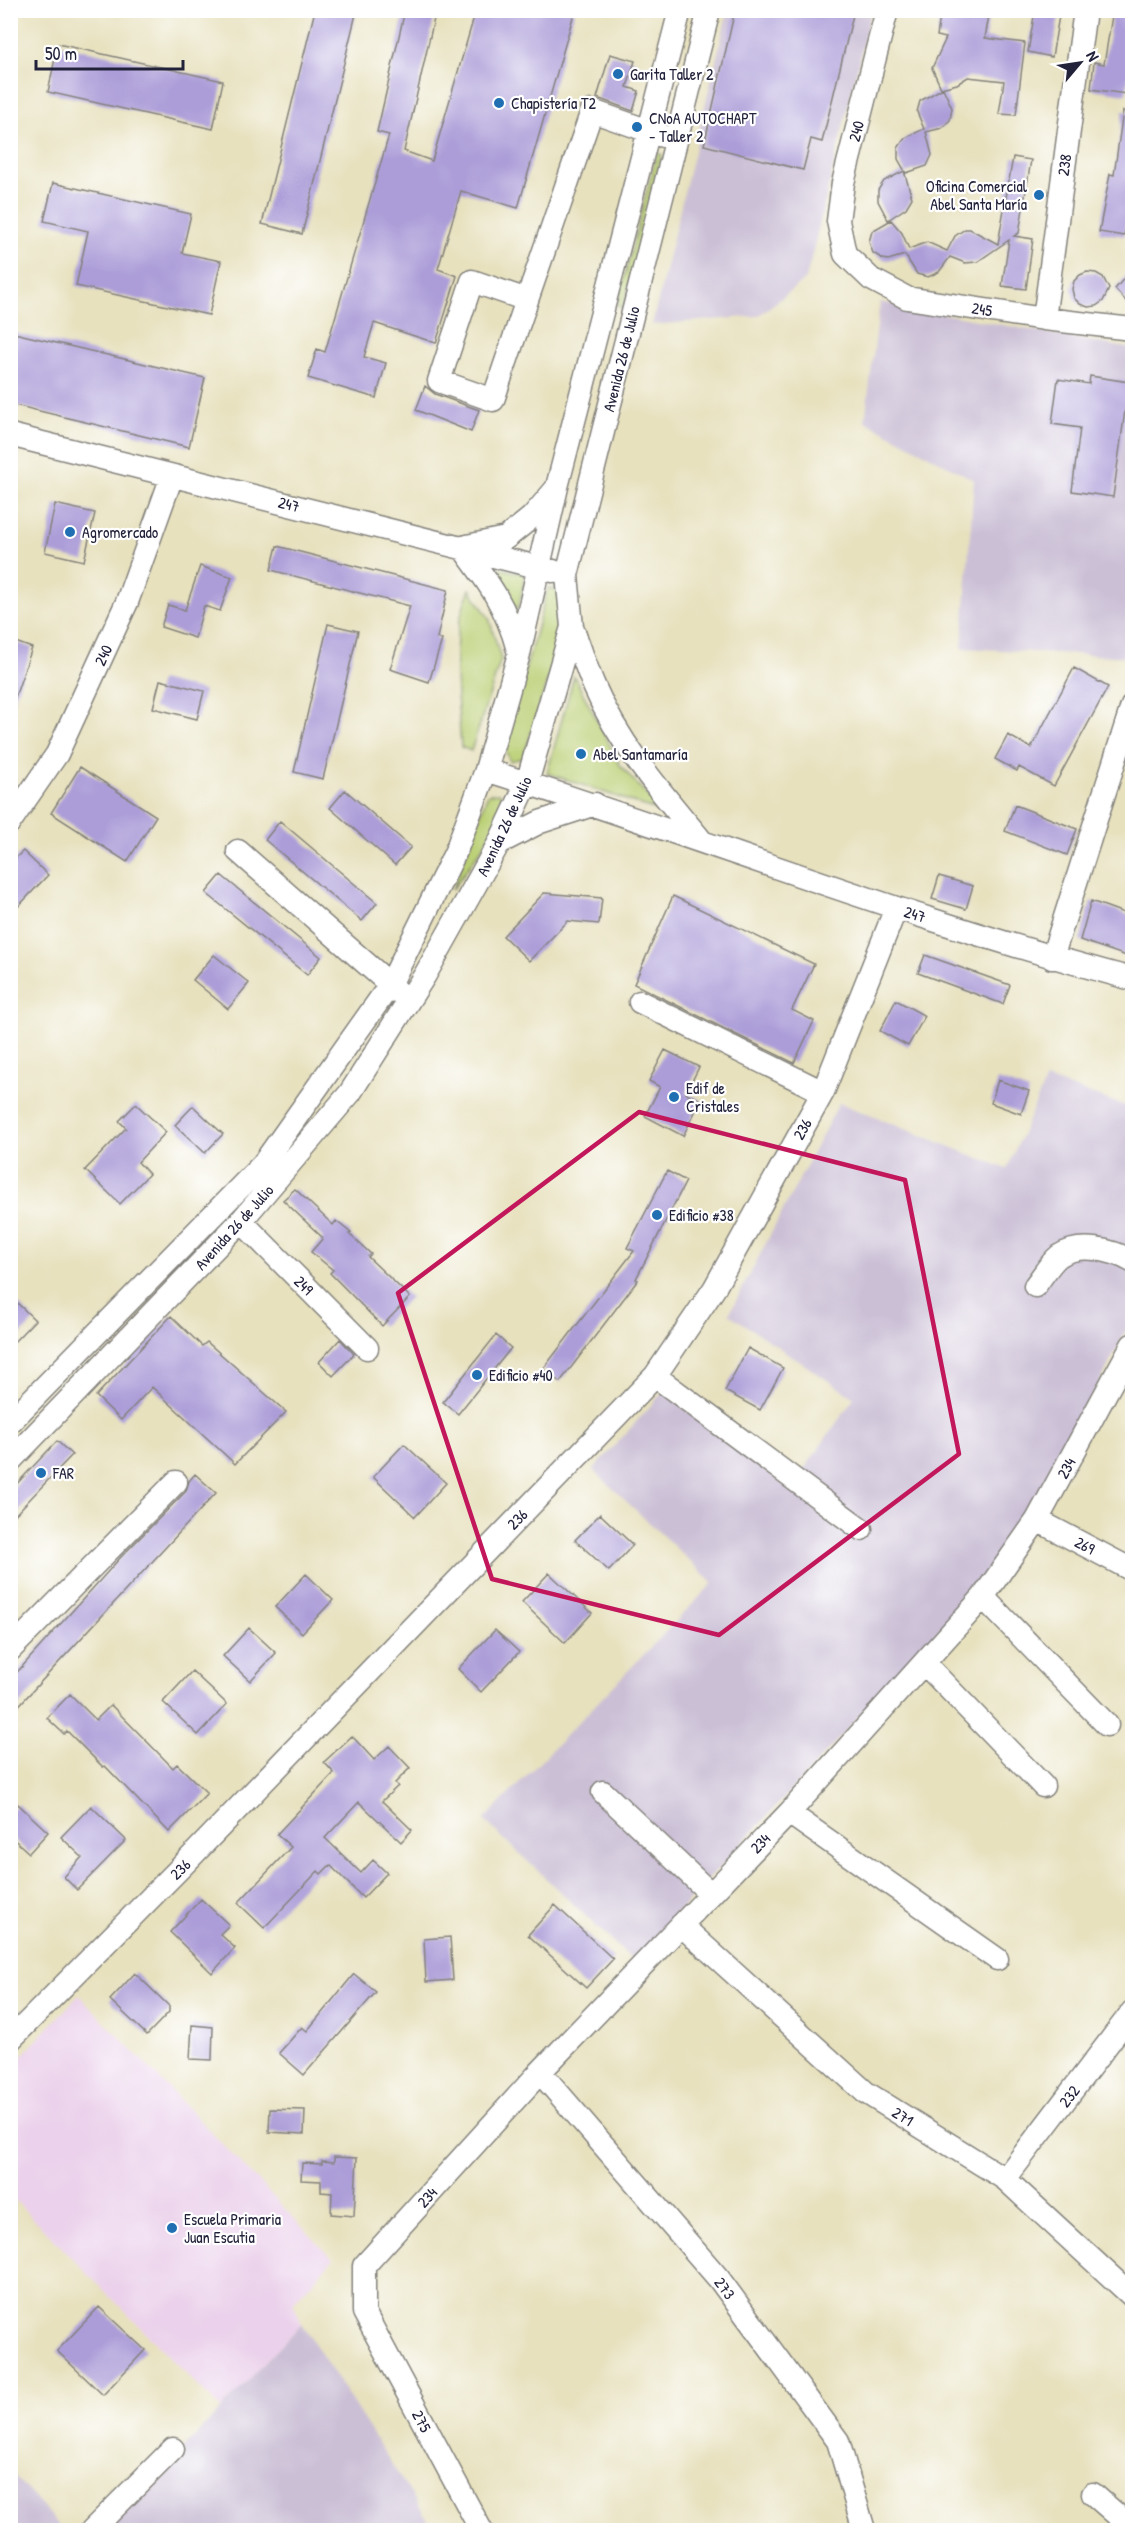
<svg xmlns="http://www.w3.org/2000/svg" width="1143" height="2541" font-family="'Patrick Hand',sans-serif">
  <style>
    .built { fill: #ebd1eb }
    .industrial { fill: #cbbfd5 }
    .green { fill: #bacf73; stroke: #6e7857; stroke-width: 1.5 }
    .building { fill: #ac9dd8 }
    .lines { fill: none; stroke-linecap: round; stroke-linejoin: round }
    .minor-casing { stroke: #84827c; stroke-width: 25 }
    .minor { stroke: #fff; stroke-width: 22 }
    .marked { fill: none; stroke: #c2185b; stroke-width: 4.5; stroke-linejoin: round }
    .poi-dot { fill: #1f6fb2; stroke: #fff; stroke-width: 2 }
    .labels { text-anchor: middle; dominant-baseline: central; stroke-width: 4.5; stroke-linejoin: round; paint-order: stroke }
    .poi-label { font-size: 16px; fill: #22223b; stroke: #fff; text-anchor: start }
    .street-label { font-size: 16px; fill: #22223b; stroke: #fff }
  </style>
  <rect width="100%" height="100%" fill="#fff"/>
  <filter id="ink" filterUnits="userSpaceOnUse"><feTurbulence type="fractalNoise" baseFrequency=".0167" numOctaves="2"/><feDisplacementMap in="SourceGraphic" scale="12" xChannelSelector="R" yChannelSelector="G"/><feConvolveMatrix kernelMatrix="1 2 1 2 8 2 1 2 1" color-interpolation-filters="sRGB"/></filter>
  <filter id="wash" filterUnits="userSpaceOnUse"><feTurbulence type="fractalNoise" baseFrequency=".008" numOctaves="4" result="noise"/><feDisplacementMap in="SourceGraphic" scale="24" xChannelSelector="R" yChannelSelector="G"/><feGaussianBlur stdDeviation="1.35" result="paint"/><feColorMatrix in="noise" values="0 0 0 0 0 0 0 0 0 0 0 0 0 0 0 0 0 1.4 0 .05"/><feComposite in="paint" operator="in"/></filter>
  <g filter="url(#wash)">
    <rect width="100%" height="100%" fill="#e7e1be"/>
    <path class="built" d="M 79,1995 L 333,2259 L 293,2303 L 302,2324 L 221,2409 L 11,2196 L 10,2069 Z"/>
    <path class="industrial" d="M 728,11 L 871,11 L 806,279 L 758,316 L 652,325 Z
      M 880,302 L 1132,349 L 1132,657 L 962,648 L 974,480 L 865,421 Z
      M 1046,1079 L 1132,1108 L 1132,1319 L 1031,1518 L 976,1590 L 633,1961 L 484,1820 L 713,1583 L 593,1470 L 663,1392 L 790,1489 L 854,1398 L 729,1314 L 839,1103 L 1007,1169 Z
      M 302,2324 L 434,2530 L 106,2530 Z
      M 11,2472 L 63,2530 L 11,2530 Z"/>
    <path class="green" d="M 657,153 L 662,155 L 623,308 L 617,306 Z
      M 493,567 L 525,574 L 518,611 Z
      M 548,588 L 561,591 L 560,640 L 523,758 L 510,761 L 504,747 Z
      M 470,589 L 489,618 L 501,659 L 471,751 L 461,747 C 458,694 447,638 470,589 Z
      M 574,676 L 620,765 L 662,812 L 547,773 Z
      M 499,793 L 506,802 L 483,847 L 452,890 L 488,794 Z"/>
    <g id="blocks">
      <path class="building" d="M 315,10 L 357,10 L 302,234 L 262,224 Z
        M 405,10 L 436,10 L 404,151 L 432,161 L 476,10 L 575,10 L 518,208 L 461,191 L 438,269 L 457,276 L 436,343 L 374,323 L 364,357 L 386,363 L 376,398 L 308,378 L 317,349 L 325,352 L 389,135 L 377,132 Z
        M 735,10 L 835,10 L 853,15 L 822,142 L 811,139 L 803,170 L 704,145 Z
        M 941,10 L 990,10 L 985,38 L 1025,43 L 1016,115 L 999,114 L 1004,81 L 968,77 L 957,84 L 941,88 L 932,68 L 946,38 L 937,36 Z
        M 1035,10 L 1060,10 L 1052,57 L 1028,52 Z
        M 1113,10 L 1132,10 L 1132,55 L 1126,94 L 1091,89 L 1094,62 L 1104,64 Z
        M 58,44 L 223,81 L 213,129 L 48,92 Z
        M 610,54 L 635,61 L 627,87 L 639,91 L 633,111 L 597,98 Z
        M 943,88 L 952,108 L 950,120 L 942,128 L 926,132 L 932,155 L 927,166 L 906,173 L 898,159 L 898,148 L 905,138 L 924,129 L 917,112 L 920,101 Z
        M 1123,111 L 1132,112 L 1132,189 L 1124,236 L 1099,232 L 1110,174 L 1114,175 Z
        M 1013,157 L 1031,160 L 1019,233 L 1014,236 L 1033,239 L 1026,289 L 1002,286 L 1009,240 L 977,262 L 965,263 L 950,257 L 939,272 L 928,277 L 917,274 L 905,255 L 888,260 L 883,259 L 873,253 L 869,242 L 872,231 L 891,220 L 902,233 L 909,249 L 927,242 L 947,251 L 955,236 L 965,229 L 970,229 L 998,244 Z
        M 904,171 L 912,198 L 906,208 L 888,220 L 878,201 L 878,190 L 884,181 Z
        M 53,183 L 191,214 L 182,253 L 221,261 L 209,315 L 76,286 L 88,231 L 44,221 Z
        M 1132,269 L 1132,308 L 1115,289 Z
        M 1087,272 L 1096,273 L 1103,277 L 1109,289 L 1103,301 L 1096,306 L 1088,307 L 1080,304 L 1074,298 L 1072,289 L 1074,281 L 1080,275 Z
        M 10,332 L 205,378 L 189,447 L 10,404 Z
        M 1090,376 L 1129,382 L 1113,497 L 1072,491 L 1080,428 L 1052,424 L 1058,379 L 1089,384 Z
        M 425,386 L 435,394 L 479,410 L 471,432 L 416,410 Z
        M 55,504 L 95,513 L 84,561 L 45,552 Z
        M 277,546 L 448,590 L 437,638 L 442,640 L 429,682 L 390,669 L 410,606 L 271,570 Z
        M 200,566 L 232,577 L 220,611 L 204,606 L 195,638 L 161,627 L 168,605 L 185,610 Z
        M 328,624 L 358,631 L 323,779 L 294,772 Z
        M 10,640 L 32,648 L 13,703 L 10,703 Z
        M 1074,668 L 1108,687 L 1054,786 L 1019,767 L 1017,771 L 995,759 L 1008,735 L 1031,748 Z
        M 160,680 L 204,691 L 197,719 L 153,708 Z
        M 80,767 L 156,816 L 127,862 L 51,813 Z
        M 345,790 L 411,847 L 395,865 L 330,808 Z
        M 1015,805 L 1077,829 L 1067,855 L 1005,831 Z
        M 280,821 L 377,903 L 362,921 L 265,840 Z
        M 23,851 L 48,875 L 10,915 L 10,863 Z
        M 221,875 L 321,957 L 307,975 L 206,893 Z
        M 939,876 L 973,886 L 966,909 L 932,899 Z
        M 544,893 L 602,898 L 599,924 L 568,921 L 529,961 L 503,936 Z
        M 673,896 L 814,964 L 792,1010 L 814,1021 L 794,1063 L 634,984 Z
        M 1091,901 L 1132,916 L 1132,958 L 1080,940 Z
        M 214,955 L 249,983 L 228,1009 L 193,980 Z
        M 925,955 L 1010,985 L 1003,1004 L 918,973 Z
        M 896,1000 L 925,1016 L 908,1046 L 880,1031 Z
        M 665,1050 L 699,1067 L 686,1093 L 701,1100 L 683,1136 L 645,1116 L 660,1087 L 649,1081 Z
        M 998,1080 L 1029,1091 L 1021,1114 L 991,1103 Z
        M 136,1104 L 166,1132 L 138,1162 L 149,1174 L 120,1204 L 85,1170 L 126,1128 L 119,1121 Z
        M 193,1106 L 223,1134 L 205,1153 L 175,1125 Z
        M 667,1171 L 686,1181 L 636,1279 L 638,1280 L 560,1382 L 543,1369 L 634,1251 L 627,1248 Z
        M 295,1189 L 333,1225 L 336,1221 L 351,1233 L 349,1234 L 371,1254 L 368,1257 L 410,1297 L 382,1326 L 330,1273 L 333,1270 L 311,1252 L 323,1238 L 283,1200 Z
        M 10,1296 L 35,1320 L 10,1346 Z
        M 171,1316 L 202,1346 L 207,1342 L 286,1412 L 235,1464 L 152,1387 L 121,1420 L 96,1396 Z
        M 496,1335 L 511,1348 L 458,1414 L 443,1402 Z
        M 340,1339 L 354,1354 L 333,1376 L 319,1362 Z
        M 748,1348 L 783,1368 L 760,1410 L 725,1391 Z
        M 57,1441 L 72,1455 L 10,1520 L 10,1491 Z
        M 404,1444 L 446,1483 L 415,1517 L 373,1477 Z
        M 195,1474 L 216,1493 L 10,1715 L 10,1680 L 121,1557 L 186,1491 L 189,1481 Z
        M 600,1514 L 633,1545 L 609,1571 L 575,1540 Z
        M 549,1573 L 592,1613 L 565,1643 L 522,1602 Z
        M 306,1574 L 333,1600 L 302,1633 L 275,1607 Z
        M 249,1628 L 276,1653 L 250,1681 L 223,1656 Z
        M 495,1630 L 519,1652 L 481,1692 L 458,1669 Z
        M 192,1671 L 227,1704 L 198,1735 L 163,1702 Z
        M 70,1694 L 96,1720 L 111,1705 L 173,1768 L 177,1764 L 207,1793 L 169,1832 L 105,1766 L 103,1767 L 67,1731 L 64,1734 L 47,1718 Z
        M 352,1736 L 374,1760 L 389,1746 L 410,1768 L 395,1783 L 398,1786 L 382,1801 L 412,1830 L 401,1842 L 359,1802 L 325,1838 L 361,1873 L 373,1860 L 387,1873 L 363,1898 L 330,1865 L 321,1874 L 318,1871 L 264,1928 L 238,1903 L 291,1847 L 277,1834 L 334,1773 L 324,1762 Z
        M 18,1804 L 48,1832 L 29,1853 L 10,1836 L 10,1812 Z
        M 91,1806 L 126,1840 L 77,1890 L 64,1877 L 82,1857 L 61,1837 Z
        M 201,1899 L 229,1925 L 220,1934 L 235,1948 L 212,1973 L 170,1932 Z
        M 555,1905 L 613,1959 L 586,1988 L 528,1935 Z
        M 450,1937 L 453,1980 L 426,1982 L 424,1939 Z
        M 135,1973 L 169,2006 L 169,2012 L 147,2035 L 110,2000 Z
        M 354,1974 L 376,1992 L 304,2075 L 279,2053 L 302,2027 L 307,2031 Z
        M 192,2025 L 213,2027 L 212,2060 L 190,2059 Z
        M 270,2109 L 305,2110 L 304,2134 L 269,2132 Z
        M 334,2157 L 357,2158 L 354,2216 L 331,2214 L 332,2193 L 321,2192 L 321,2181 L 301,2180 L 302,2163 L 322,2164 L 322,2161 L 334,2162 Z
        M 99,2307 L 145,2350 L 103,2395 L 57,2351 Z"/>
    </g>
  </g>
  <g filter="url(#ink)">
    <use href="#blocks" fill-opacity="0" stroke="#84827c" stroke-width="1.5"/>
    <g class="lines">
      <g class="minor-casing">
        <path id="minor" d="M 887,10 L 843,183 L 838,221 L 845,254 L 871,279 L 907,298 L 1044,319 L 1132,329
          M 527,300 L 493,400 L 439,381 L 472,281 L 527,300 L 592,111 L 663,136
          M 1044,319 L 1085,10
          M 10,435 L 553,571
          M 467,546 L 506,538 L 532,517 L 555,490
          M 462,547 C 489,583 506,606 518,650
          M 572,627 C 580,647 586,668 595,688 C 619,744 661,792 700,839
          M 486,770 C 702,838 913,921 1132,979
          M 10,822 L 57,754 L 127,602 L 172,476
          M 499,843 L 540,822 L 595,804
          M 238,851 L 402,995
          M 1052,958 L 1132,706
          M 640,1002 L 823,1092
          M 241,1221 L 367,1348
          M 1035,1286 C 1042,1277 1050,1263 1059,1256 C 1080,1242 1112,1250 1132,1261
          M 655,1376 L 861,1529
          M 10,1422 L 263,1164 L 390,985 L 456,851 L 486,770 L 519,654 L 557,487 L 680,10
          M 10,1461 L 241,1221 L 350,1093 L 425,975 L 499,843 L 527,783 L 572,627 L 567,575 L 709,10
          M 1037,1520 L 1132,1570
          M 983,1597 L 1107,1725
          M 10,1650 L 176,1482
          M 924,1663 L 1043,1786
          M 603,1792 L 711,1894
          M 789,1813 L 997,1959
          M 681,1925 L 865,2092 L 1005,2179 L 1132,2296
          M 10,2040 L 186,1862 L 655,1376 L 714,1289 L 823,1092 L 896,908
          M 540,2072 L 719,2279 L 838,2441 L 864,2530
          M 1005,2179 L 1132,2012
          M 1093,2494 L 1132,2528
          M 92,2530 L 173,2449
          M 481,2530 L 364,2312 L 364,2266 L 540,2072 L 789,1813 L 983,1597 L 1037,1520 L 1132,1345"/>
      </g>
      <use href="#minor" class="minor"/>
    </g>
  </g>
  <path class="marked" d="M 639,1112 L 905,1180 L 959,1454 L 719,1635 L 492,1579 L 398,1293 Z"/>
  <g class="poi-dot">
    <circle cx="618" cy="74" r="6"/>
    <circle cx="499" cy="103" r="6"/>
    <circle cx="637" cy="127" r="6"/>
    <circle cx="1039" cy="195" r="6"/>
    <circle cx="70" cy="532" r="6"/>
    <circle cx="581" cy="754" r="6"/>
    <circle cx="674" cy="1097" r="6"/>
    <circle cx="657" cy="1215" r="6"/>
    <circle cx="477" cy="1375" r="6"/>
    <circle cx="41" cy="1473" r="6"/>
    <circle cx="172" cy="2228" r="6"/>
  </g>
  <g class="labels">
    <g class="poi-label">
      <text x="630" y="74">Garita Taller 2</text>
      <text x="511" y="103">Chapistería T2</text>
      <text x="649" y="118">CNoA AUTOCHAPT<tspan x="649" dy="18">- Taller 2</tspan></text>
      <text x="1027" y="186" text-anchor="end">Oficina Comercial<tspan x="1027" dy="18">Abel Santa María</tspan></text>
      <text x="82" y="532">Agromercado</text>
      <text x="593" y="754">Abel Santamaría</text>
      <text x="686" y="1088">Edif de<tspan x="686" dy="18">Cristales</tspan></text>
      <text x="669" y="1215">Edificio #38</text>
      <text x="489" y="1375">Edificio #40</text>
      <text x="53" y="1473">FAR</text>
      <text x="184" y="2219">Escuela Primaria<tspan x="184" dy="18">Juan Escutia</tspan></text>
    </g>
    <g class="street-label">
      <text transform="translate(856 131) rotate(-76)">240</text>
      <text transform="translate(1064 165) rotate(-82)">238</text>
      <text transform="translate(982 309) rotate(9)">245</text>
      <text transform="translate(621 359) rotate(-76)">Avenida 26 de Julio</text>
      <text transform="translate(289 504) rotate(14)">247</text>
      <text transform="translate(103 655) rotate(-65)">240</text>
      <text transform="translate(504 826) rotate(-65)">Avenida 26 de Julio</text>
      <text transform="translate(915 914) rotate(17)">247</text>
      <text transform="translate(802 1129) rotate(-61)">236</text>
      <text transform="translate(234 1227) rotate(-48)">Avenida 26 de Julio</text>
      <text transform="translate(304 1285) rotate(45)">249</text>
      <text transform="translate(1066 1468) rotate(-61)">234</text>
      <text transform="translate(517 1519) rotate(-46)">236</text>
      <text transform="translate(1085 1545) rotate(28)">269</text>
      <text transform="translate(760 1843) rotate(-46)">234</text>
      <text transform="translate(180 1869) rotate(-45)">236</text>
      <text transform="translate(1069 2096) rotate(-53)">232</text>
      <text transform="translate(903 2116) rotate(32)">271</text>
      <text transform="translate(427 2197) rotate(-48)">234</text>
      <text transform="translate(725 2288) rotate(53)">273</text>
      <text transform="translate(422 2421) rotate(62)">275</text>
    </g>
  </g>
  <rect width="1143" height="2541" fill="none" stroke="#fff" stroke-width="36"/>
  <g transform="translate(1080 63) rotate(61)" stroke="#ffffff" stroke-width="4.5" paint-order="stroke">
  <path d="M0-4.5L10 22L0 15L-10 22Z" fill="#22223b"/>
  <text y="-9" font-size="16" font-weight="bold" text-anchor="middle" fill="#22223b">N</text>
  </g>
  <path d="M36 60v9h147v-9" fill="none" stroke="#22223b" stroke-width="3"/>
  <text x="45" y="60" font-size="18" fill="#22223b" stroke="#ffffff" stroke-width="4.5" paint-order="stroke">50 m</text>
</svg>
